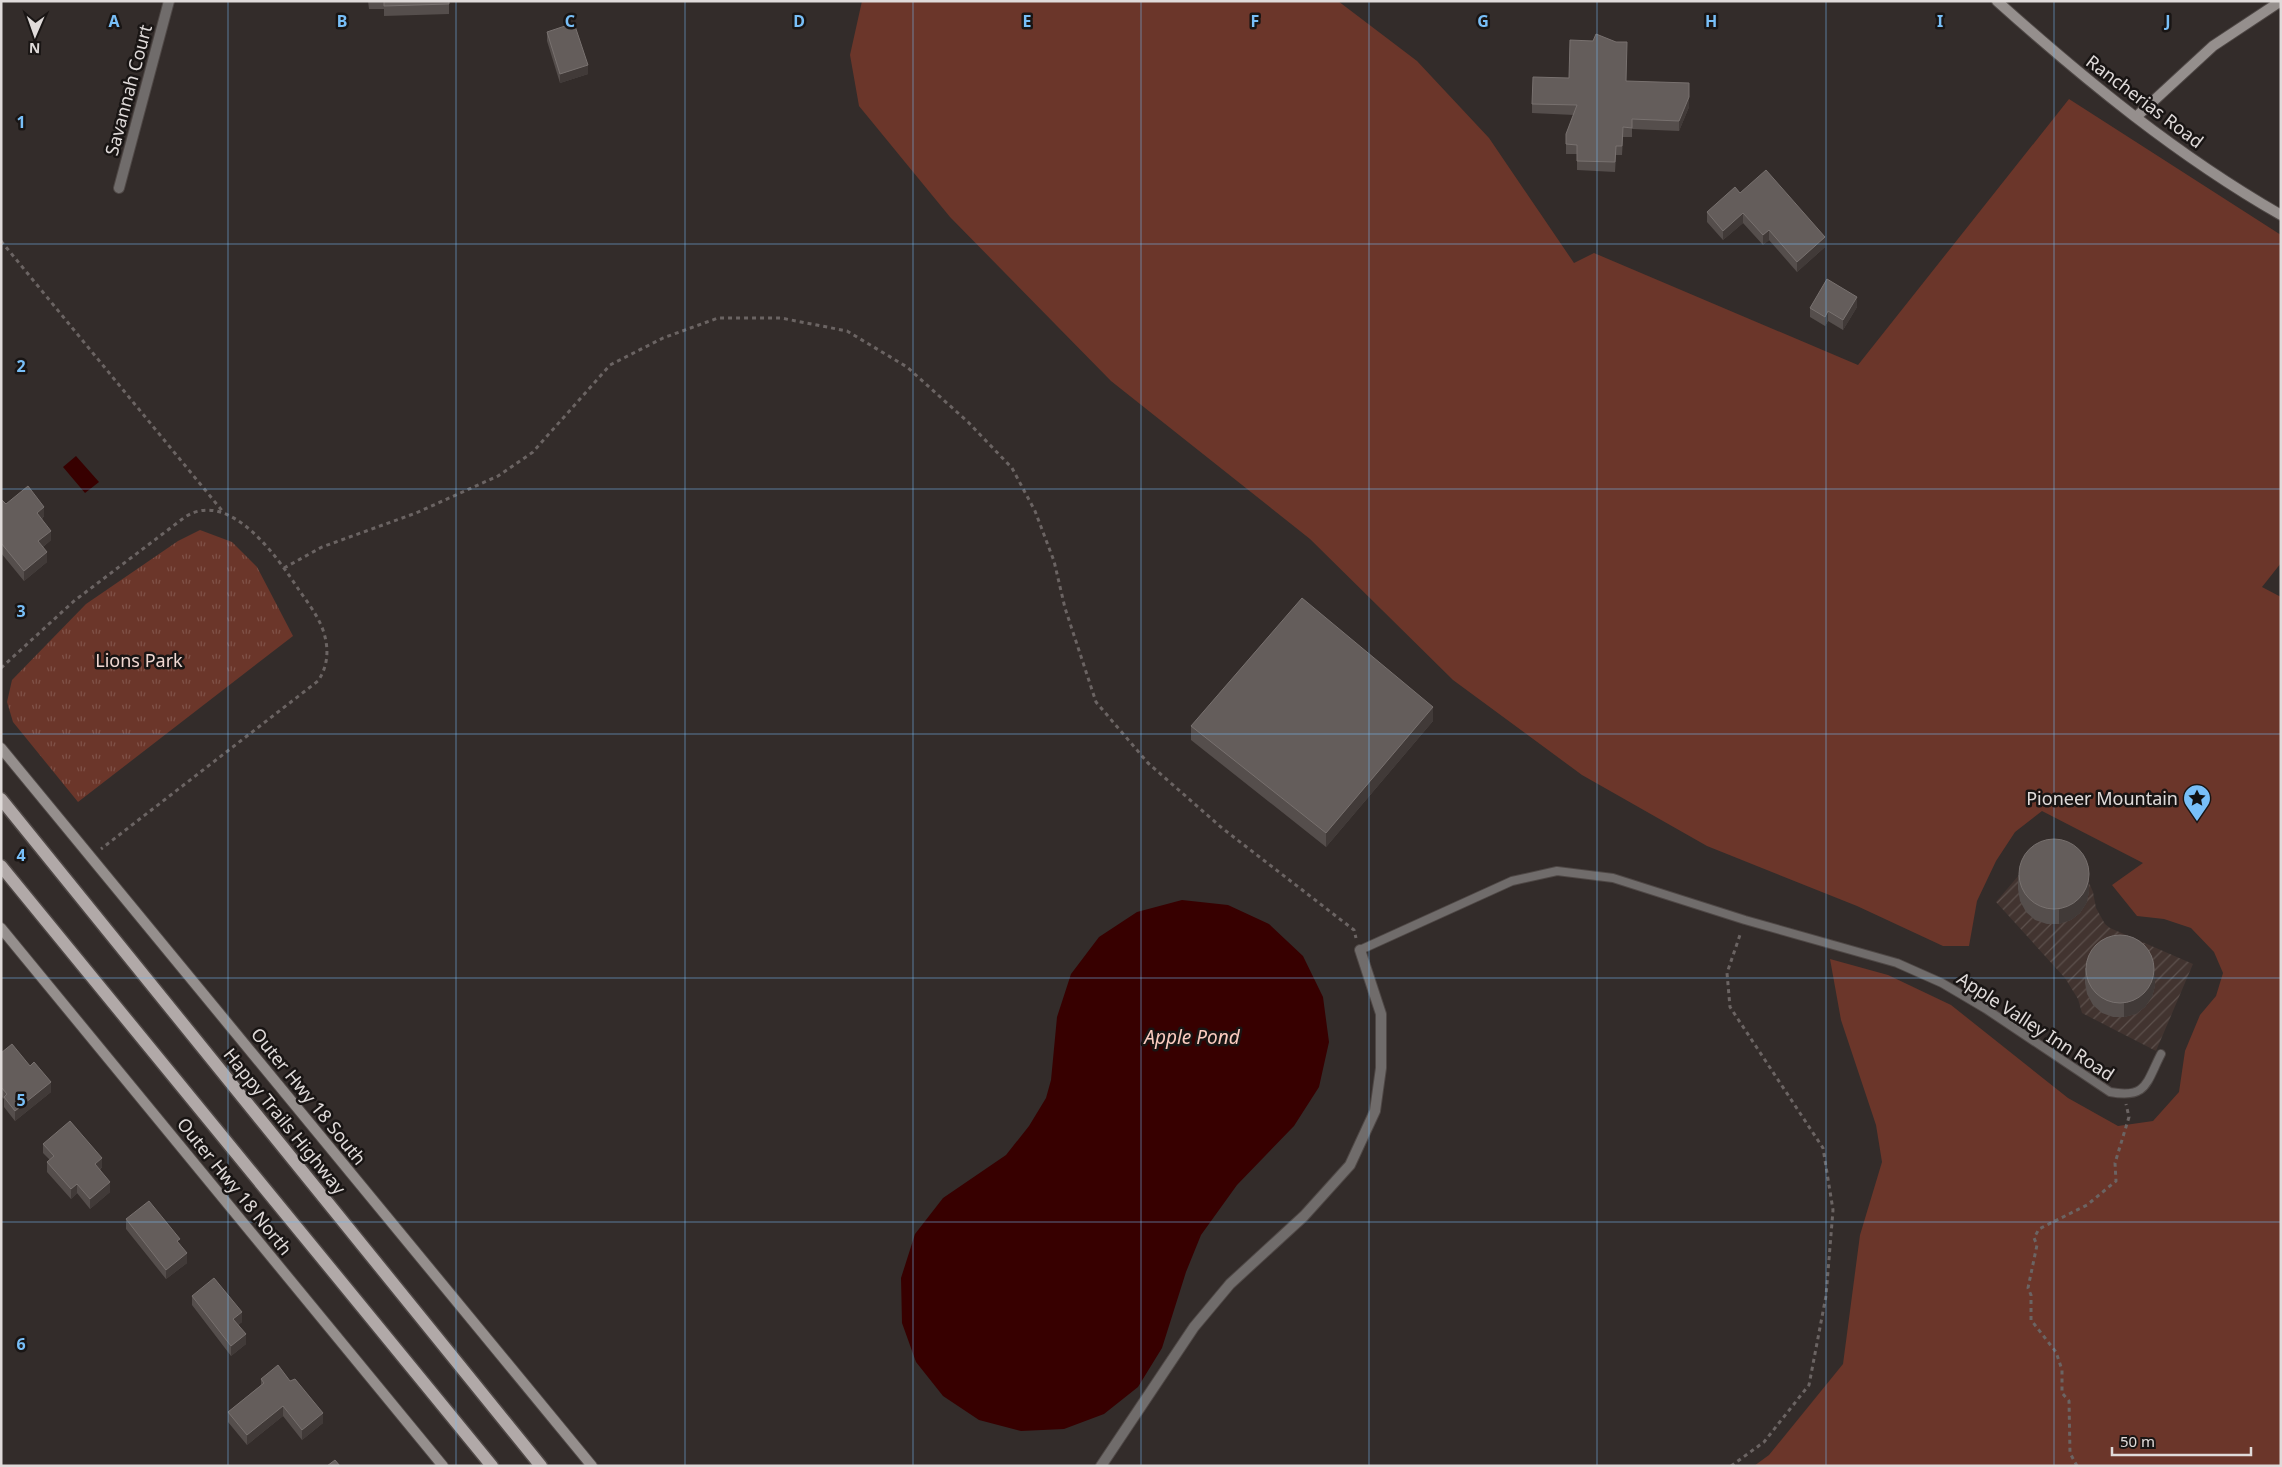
<svg xmlns="http://www.w3.org/2000/svg" width="2282" height="1467" font-family="'Noto Sans',sans-serif">
  <style>
    .industrial { fill: url(#industrial-furrows) }
    .grass { fill: #6b362a }
    .park { fill: url(#park-tufts) }
    .water { fill: #370000 }
    .lines { fill: none; stroke-linecap: round; stroke-linejoin: round }
    .lane-casing { stroke: #4f4846; stroke-width: 10 }
    .street-casing { stroke: #4f4846; stroke-width: 12 }
    .secondary-casing { stroke: #4f4846; stroke-width: 12 }
    .primary-casing { stroke: #4f4846; stroke-width: 15 }
    .path { stroke: #6b6463; stroke-width: 3; stroke-dasharray: 4 4; stroke-linecap: butt }
    .lane { stroke: #706c6b; stroke-width: 8 }
    .street { stroke: #706c6b; stroke-width: 10 }
    .secondary { stroke: #958f8d; stroke-width: 10 }
    .primary { stroke: #b1a9a8; stroke-width: 12 }
    .wall { fill: #554e4c }
    .shaded-wall { fill: #413a38 }
    .building { fill: #645d5b; stroke: #78716f }
    .grid { fill: none; stroke: #78bff8; stroke-width: 1; stroke-opacity: 0.55 }
    .labels { text-anchor: middle; dominant-baseline: central; stroke-width: 5; stroke-linejoin: round; paint-order: stroke }
    .street-label { font-size: 18px; fill: #e0dbda; stroke: #191514 }
    .park-label { font-size: 18px; fill: #efd7d1; stroke: #191514 }
    .poi-label { font-size: 18px; fill: #e0dbda; stroke: #191514; text-anchor: end }
    .water-label { font-size: 19px; font-style: italic; fill: #fbccc0; stroke: #191514 }
    .grid-label { font-size: 16px; text-anchor: middle; font-weight: bold; fill: #78bff8; stroke: #191514; stroke-width: 5; stroke-linejoin: round; paint-order: stroke }
  </style>
  <defs>
    <pattern id="industrial-furrows" width="10" height="10" patternUnits="userSpaceOnUse" patternTransform="scale(1.25)"><rect width="10" height="10" fill="#423430"/><path d="M-1 1l2-2M0 10L10 0M9 11l2-2" fill="none" stroke="#5d514d"/></pattern>
    <pattern id="park-tufts" width="24" height="20" patternUnits="userSpaceOnUse" patternTransform="scale(1.25)"><rect width="24" height="20" fill="#6b362a"/><path d="M3 7l-1-3M5 7V3M7 7l1-3M15 17l-1-3M17 17v-4M19 17l1-3" fill="none" stroke="#805248"/></pattern>
  </defs>
  <rect width="100%" height="100%" fill="#332c2a"/>
  <path class="industrial" d="M 2025,868 L 2083,869 L 2093,892 L 2096,908 L 2105,924 L 2110,928 L 2193,964 L 2156,1051 L 2082,1013 L 2078,999 L 2065,978 L 1996,902 Z"/>
  <path class="grass" d="M 862,1 L 1338,1 L 1417,61 L 1489,138 L 1574,263 L 1594,253 L 1858,365 L 2069,99 L 2281,235 L 2281,563 L 2262,587 L 2281,597 L 2281,1466 L 1754,1466 L 1769,1455 L 1843,1364 L 1860,1235 L 1882,1162 L 1876,1125 L 1841,1020 L 1830,959 L 1888,975 L 1951,1005 L 2068,1098 L 2118,1126 L 2153,1121 L 2179,1092 L 2185,1051 L 2200,1015 L 2216,996 L 2223,973 L 2214,952 L 2191,928 L 2164,919 L 2137,916 L 2112,885 L 2143,863 L 2042,811 L 2015,832 L 1996,861 L 1977,901 L 1969,946 L 1943,946 L 1857,906 L 1707,846 L 1582,775 L 1453,680 L 1310,539 L 1111,381 L 950,217 L 859,106 L 850,55 Z"/>
  <path class="park" d="M 200,530 L 232,542 L 257,567 L 293,636 L 78,802 L 13,722 L 7,702 L 12,680 L 86,604 L 178,541 Z"/>
  <path class="water" d="M 76,456 L 99,482 L 85,493 L 63,467 Z
    M 1182,900 L 1228,905 L 1269,924 L 1303,956 L 1323,997 L 1329,1042 L 1319,1087 L 1294,1126 L 1237,1185 L 1201,1235 L 1186,1272 L 1162,1348 L 1138,1387 L 1104,1414 L 1064,1429 L 1021,1431 L 979,1420 L 943,1396 L 916,1362 L 902,1323 L 901,1278 L 915,1234 L 943,1198 L 1006,1155 L 1029,1126 L 1046,1098 L 1051,1080 L 1057,1017 L 1071,974 L 1099,937 L 1137,912 Z"/>
  <g class="lines">
    <g class="lane-casing">
      <path id="lane" d="M 1360,950 L 1512,881 L 1557,871 L 1613,878 L 1745,920 L 1897,963 L 1942,983 L 1986,1009 L 2110,1092 C 2147,1099 2146,1083 2161,1054"/>
    </g>
    <g class="street-casing">
      <path id="street" d="M 119,188 L 169,1
        M 1101,1466 L 1194,1327 L 1230,1284 L 1304,1216 L 1350,1165 L 1375,1111 L 1381,1068 L 1381,1014 L 1360,950"/>
    </g>
    <g class="secondary-casing">
      <path id="secondary" d="M 1997,1 C 2085,80 2178,156 2281,215
        M 2136,117 L 2213,46 L 2281,1
        M 1,748 L 592,1466
        M 1,928 L 443,1466"/>
    </g>
    <g class="primary-casing">
      <path id="primary" d="M 1,799 L 541,1466
        M 1,866 L 492,1466"/>
    </g>
    <path class="path" d="M 1,241 L 224,513
      M 284,568 L 322,547 L 416,513 L 498,476 L 533,452 L 610,365 L 663,338 L 718,318 L 781,318 L 847,331 L 907,367 L 968,422 L 1012,468 L 1035,511 L 1054,561 L 1065,608 L 1096,702 L 1148,763 L 1222,828 L 1354,930 L 1356,938
      M 1,668 L 74,601 L 185,517 C 230,488 278,558 299,590 C 308,603 319,617 324,633 C 329,650 328,666 318,681 L 101,849
      M 1731,1466 L 1764,1442 L 1809,1385 L 1826,1296 L 1833,1210 L 1823,1148 L 1730,1007 L 1727,973 L 1741,932
      M 2077,1466 L 2070,1453 L 2069,1401 L 2062,1393 L 2062,1370 L 2056,1352 L 2031,1320 L 2031,1295 L 2028,1288 L 2037,1245 L 2034,1238 L 2039,1229 L 2087,1205 L 2116,1181 L 2115,1163 L 2129,1117 L 2126,1104"/>
    <use href="#lane" class="lane"/>
    <use href="#street" class="street"/>
    <use href="#secondary" class="secondary"/>
    <use href="#primary" class="primary"/>
  </g>
  <path class="wall" d="M 368,1 L 449,1 L 449,14 L 384,16 L 384,9 L 369,9 Z
    M 547,32 L 588,74 L 560,83 L 547,41 Z
    M 1569,78 L 1626,81 L 1689,107 L 1679,131 L 1632,129 L 1632,137 L 1623,137 L 1622,155 L 1616,155 L 1615,172 L 1577,170 L 1577,154 L 1566,154 L 1566,134 L 1574,115 L 1532,113 L 1532,104 Z
    M 1740,193 L 1825,247 L 1797,272 L 1769,240 L 1763,245 L 1743,223 L 1723,240 L 1707,222 L 1707,212 Z
    M 1857,307 L 1843,330 L 1828,321 L 1825,326 L 1810,317 L 1810,308 Z
    M 1,499 L 6,504 L 44,516 L 42,519 L 51,540 L 43,547 L 47,562 L 24,581 L 1,553 Z
    M 1433,721 L 1326,847 L 1191,740 L 1191,726 Z
    M 2018,875 L 2089,891 L 2087,902 L 2080,913 L 2071,920 L 2059,924 L 2047,924 L 2035,920 L 2026,912 L 2020,901 L 2018,889 Z
    M 2085,968 L 2155,986 L 2152,997 L 2145,1007 L 2136,1014 L 2124,1017 L 2113,1017 L 2102,1013 L 2093,1005 L 2087,994 L 2085,983 Z
    M 1,1053 L 51,1092 L 15,1121 L 4,1107 L 4,1099 L 1,1096 Z
    M 43,1144 L 102,1167 L 100,1170 L 110,1192 L 90,1209 L 77,1193 L 71,1199 L 47,1172 L 47,1162 L 50,1160 L 43,1153 Z
    M 126,1219 L 180,1244 L 187,1263 L 166,1279 L 126,1229 Z
    M 192,1296 L 242,1322 L 238,1325 L 246,1344 L 231,1356 L 192,1305 Z
    M 261,1379 L 323,1423 L 302,1440 L 283,1416 L 247,1445 L 228,1422 L 228,1412 L 261,1385 Z"/>
  <path class="shaded-wall" d="M 588,65 L 588,74 L 560,83 L 560,74 Z
    M 1689,83 L 1689,107 L 1679,131 L 1679,121 Z
    M 1743,213 L 1743,223 L 1723,240 L 1723,231 Z
    M 1769,230 L 1769,240 L 1763,245 L 1763,235 Z
    M 1825,237 L 1825,247 L 1797,272 L 1797,262 Z
    M 1857,297 L 1857,307 L 1843,330 L 1843,320 Z
    M 1828,311 L 1828,321 L 1825,326 L 1825,317 Z
    M 44,507 L 44,516 L 37,523 L 37,513 Z
    M 51,531 L 51,540 L 38,551 L 38,541 Z
    M 47,552 L 47,562 L 24,581 L 24,571 Z
    M 1433,707 L 1433,721 L 1326,847 L 1326,833 Z
    M 2089,876 L 2089,891 L 2087,902 L 2080,913 L 2071,920 L 2059,924 L 2059,910 Z
    M 2155,971 L 2155,986 L 2152,997 L 2145,1007 L 2136,1014 L 2124,1017 L 2124,1003 Z
    M 51,1082 L 51,1092 L 15,1121 L 15,1111 Z
    M 102,1158 L 102,1167 L 95,1174 L 95,1164 Z
    M 110,1182 L 110,1192 L 90,1209 L 90,1199 Z
    M 77,1184 L 77,1193 L 71,1199 L 71,1189 Z
    M 187,1253 L 187,1263 L 166,1279 L 166,1270 Z
    M 242,1312 L 242,1322 L 233,1328 L 233,1319 Z
    M 246,1334 L 246,1344 L 231,1356 L 231,1346 Z
    M 283,1406 L 283,1416 L 247,1445 L 247,1435 Z
    M 323,1413 L 323,1423 L 302,1440 L 302,1430 Z"/>
  <path class="building" d="M 384,1 L 449,1 L 449,4 L 384,6 Z
    M 574,23 L 588,65 L 560,74 L 547,32 Z
    M 1596,34 L 1616,42 L 1627,42 L 1626,81 L 1689,83 L 1689,97 L 1679,121 L 1632,119 L 1632,128 L 1623,127 L 1622,146 L 1616,146 L 1615,162 L 1577,161 L 1577,145 L 1566,144 L 1566,134 L 1577,105 L 1532,104 L 1533,77 L 1569,78 L 1570,40 L 1593,41 Z
    M 1766,170 L 1825,237 L 1797,262 L 1769,230 L 1763,235 L 1743,213 L 1723,231 L 1707,212 L 1735,187 L 1740,193 Z
    M 1827,279 L 1857,297 L 1843,320 L 1828,311 L 1825,317 L 1810,308 Z
    M 28,486 L 44,507 L 37,513 L 51,531 L 38,541 L 47,552 L 24,571 L 1,543 L 1,499 L 6,504 Z
    M 1302,598 L 1433,707 L 1326,833 L 1191,726 Z
    M2019 874a35 35 0 1 1 70 0a35 35 0 1 1-70 0Z
    M2086 969a34 34 0 1 1 68 0a34 34 0 1 1-68 0Z
    M 12,1044 L 30,1066 L 34,1062 L 51,1082 L 15,1111 L 4,1097 L 7,1094 L 1,1087 L 1,1053 Z
    M 70,1121 L 102,1158 L 95,1164 L 110,1182 L 90,1199 L 77,1184 L 71,1189 L 47,1162 L 54,1156 L 43,1144 Z
    M 149,1201 L 180,1239 L 177,1241 L 187,1253 L 166,1270 L 126,1219 Z
    M 214,1278 L 242,1312 L 233,1319 L 246,1334 L 231,1346 L 192,1296 Z
    M 278,1365 L 290,1381 L 295,1379 L 323,1413 L 302,1430 L 283,1406 L 247,1435 L 228,1412 L 264,1383 L 261,1379 Z
    M 335,1460 L 340,1466 L 327,1466 Z"/>
  <path class="grid" d="M 228,1 L 228,1466M 456,1 L 456,1466M 685,1 L 685,1466M 913,1 L 913,1466M 1141,1 L 1141,1466M 1369,1 L 1369,1466M 1597,1 L 1597,1466M 1826,1 L 1826,1466M 2054,1 L 2054,1466M 1,244 L 2281,244M 1,489 L 2281,489M 1,734 L 2281,734M 1,978 L 2281,978M 1,1222 L 2281,1222"/>
  <defs>
    <g id="sight-pin" transform="scale(1.4375)"><path d="M0 17L-7.5 6A9.5 9.5 0 1 1 7.5 6Z" fill="#78bff8" stroke="#191514"/><path d="M0-6L1.8-2.2L6-1.7L2.9 1.2L3.7 5.4L0 3.3L-3.7 5.4L-2.9 1.2L-6-1.7L-1.8-2.2Z" fill="#111"/></g>
  </defs>
  <g fill-rule="evenodd">
    <use href="#sight-pin" x="2197" y="798"/>
  </g>
  <g class="labels">
    <g class="street-label">
      <text transform="translate(128 90) rotate(-75)">Savannah Court</text>
      <text transform="translate(2145 101) rotate(37)">Rancherias Road</text>
      <text transform="translate(2036 1026) rotate(33)">Apple Valley Inn Road</text>
      <text transform="translate(309 1096) rotate(51)">Outer Hwy 18 South</text>
      <text transform="translate(285 1121) rotate(51)">Happy Trails Highway</text>
      <text transform="translate(235 1186) rotate(51)">Outer Hwy 18 North</text>
    </g>
    <g class="park-label">
      <text x="139" y="660">Lions Park</text>
    </g>
    <g class="poi-label">
      <text x="2178" y="798">Pioneer Mountain</text>
    </g>
    <g class="water-label">
      <text x="1192" y="1037">Apple Pond</text>
    </g>
  </g>
  <g class="grid-label">
    <text x="114" y="27">A</text>
    <text x="342" y="27">B</text>
    <text x="570" y="27">C</text>
    <text x="799" y="27">D</text>
    <text x="1027" y="27">E</text>
    <text x="1255" y="27">F</text>
    <text x="1483" y="27">G</text>
    <text x="1711" y="27">H</text>
    <text x="1940" y="27">I</text>
    <text x="2168" y="27">J</text>
    <text x="21" y="128">1</text>
    <text x="21" y="372">2</text>
    <text x="21" y="617">3</text>
    <text x="21" y="861">4</text>
    <text x="21" y="1106">5</text>
    <text x="21" y="1350">6</text>
  </g>
  <rect width="2282" height="1467" fill="none" stroke="#e0dbda" stroke-width="5"/>
  <g transform="translate(35 35) rotate(182)" stroke="#191514" stroke-width="4" paint-order="stroke">
  <path d="M0-4L9 19L0 12L-9 19Z" fill="#e0dbda"/>
  <text y="-8" font-size="14" font-weight="bold" text-anchor="middle" fill="#e0dbda">N</text>
  </g>
  <path d="M2112 1447v8h139v-8" fill="none" stroke="#e0dbda" stroke-width="2.5"/>
  <text x="2120" y="1447" font-size="15" fill="#e0dbda" stroke="#191514" stroke-width="4" paint-order="stroke">50 m</text>
</svg>
